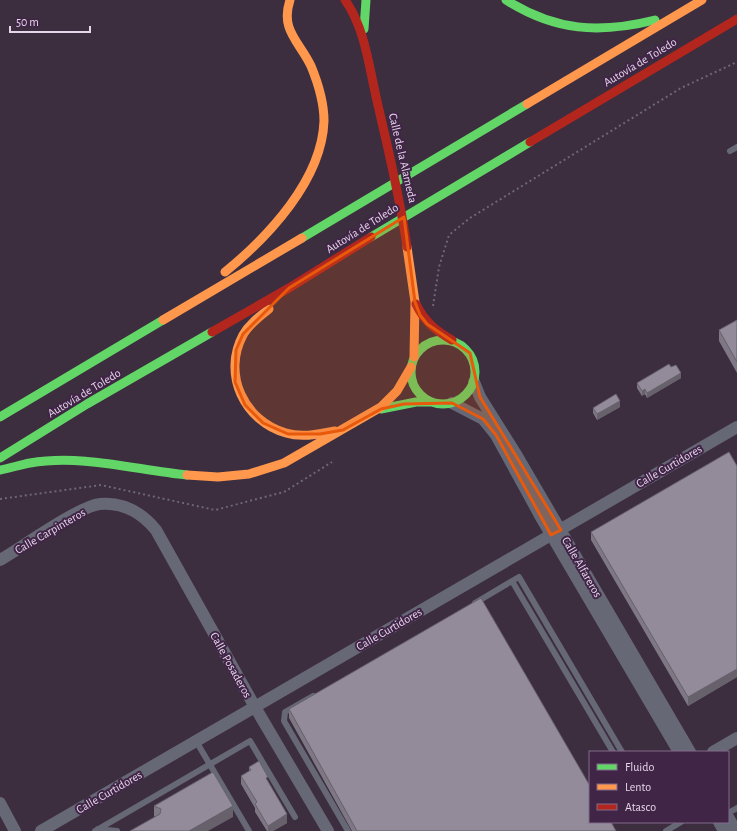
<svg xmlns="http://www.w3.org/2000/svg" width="737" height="831" font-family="'Alegreya Sans',sans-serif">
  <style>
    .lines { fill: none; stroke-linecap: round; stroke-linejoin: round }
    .path { stroke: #6c6876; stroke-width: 2; stroke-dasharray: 2 3; stroke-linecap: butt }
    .lane { stroke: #666876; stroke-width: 6 }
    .street { stroke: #666876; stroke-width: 12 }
    .fast { stroke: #63d668; stroke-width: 9 }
    .slow { stroke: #ff974d; stroke-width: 9 }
    .jam { stroke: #b3261e; stroke-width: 9 }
    .wall { fill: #7e7784 }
    .shaded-wall { fill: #67616c }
    .building { fill: #938a9a; stroke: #67616c }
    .marked { fill: #e8590c; fill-opacity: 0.2; stroke: #e8590c; stroke-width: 3; stroke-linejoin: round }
    .labels { text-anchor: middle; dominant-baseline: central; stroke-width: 4; stroke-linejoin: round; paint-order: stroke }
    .street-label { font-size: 12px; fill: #e6d5eb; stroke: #402547 }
  </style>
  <rect width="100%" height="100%" fill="#3c2d3f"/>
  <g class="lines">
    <path class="path" d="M 433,306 L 439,267 L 449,235 L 470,218 L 681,88 L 737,62
      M 0,499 L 101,485 L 215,510 L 284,492 L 332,462"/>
    <path class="lane" d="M 730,151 L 737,147
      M 512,581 L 519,577 L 622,752
      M 475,603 L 512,581 L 613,752
      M 313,696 L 285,712 L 284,721 L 348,831
      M 196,741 L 249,831
      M 728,813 L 737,808
      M 98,829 L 117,831
      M 95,831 L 250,741 L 295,817
      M 666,831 L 681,822"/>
    <path class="street" d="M 474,382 L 480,397 L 517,456 L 690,752
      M 452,403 L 483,419 L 496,435 L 542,519 L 679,752
      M 0,560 C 21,548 79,506 100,504 C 123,502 142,513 156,530 L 255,707 L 328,831
      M 713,752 L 737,738
      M 0,803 L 15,831
      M 728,817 L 736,831
      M 719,822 L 724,831
      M 41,831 L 737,427"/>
    <path class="fast" d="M 506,0 C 555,31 599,34 655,20
      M 364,29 L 366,0
      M 371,237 L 530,142
      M 302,238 L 527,104
      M411 372a32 32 0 1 1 64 0a32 32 0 1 1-64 0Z
      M 381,409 L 416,402 L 432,402
      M 0,417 L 163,320
      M 0,458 L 87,404 L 212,332
      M 0,470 C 10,468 20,465 30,463 C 82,454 136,470 187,475"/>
    <path class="slow" d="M 527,104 L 702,0
      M 407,247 L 415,302 L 414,357
      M 225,272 C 268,237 322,180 324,121 C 324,102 318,83 311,66 C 299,41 280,30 290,0
      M 269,309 C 260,316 249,324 243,335 C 222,374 244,421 286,433 C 302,438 319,434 335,431
      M 163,320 L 302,238
      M 187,475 L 218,477 L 249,474 L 284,463 L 381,407 L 397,391 L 411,367"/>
    <path class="jam" d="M 345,0 C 365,28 369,67 377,101 C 388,149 400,197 407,247
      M 530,142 L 737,19
      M 416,304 C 424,321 436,331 452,340
      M 212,332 L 289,288 L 371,237"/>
  </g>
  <path class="wall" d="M 737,320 L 737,373 L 719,341 L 719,330 Z
    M 671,367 L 681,378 L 647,398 L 645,394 L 642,396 L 637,388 L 637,383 Z
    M 620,407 L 597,420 L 593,413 L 593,408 Z
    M 737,466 L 737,677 L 688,706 L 591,540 L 591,532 Z
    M 289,709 L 616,831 L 352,831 L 289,718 Z
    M 249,767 L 268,782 L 287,823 L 273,831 L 267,831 L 255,812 L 255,808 L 241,784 L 241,776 L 249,771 Z
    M 154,806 L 233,817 L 155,817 L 154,816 Z"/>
  <path class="shaded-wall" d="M 681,373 L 681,378 L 647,398 L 647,393 Z
    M 645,389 L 645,394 L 642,396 L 642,391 Z
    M 620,401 L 620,407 L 597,420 L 597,414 Z
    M 737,669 L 737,677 L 688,706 L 688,697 Z
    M 233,806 L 233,817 L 208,831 L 189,831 Z
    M 287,814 L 287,823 L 273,831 L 268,831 L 268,826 Z"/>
  <path class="building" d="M 737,320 L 737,362 L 719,330 Z
    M 669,364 L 671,367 L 676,365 L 681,373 L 647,393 L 645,389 L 642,391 L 637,383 Z
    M 616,394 L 620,401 L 597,414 L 593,408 Z
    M 729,452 L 737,466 L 737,669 L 688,697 L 591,532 Z
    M 481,598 L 590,786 L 590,822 L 611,822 L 616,831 L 357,831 L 289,709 Z
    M 259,761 L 268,777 L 266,778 L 287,814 L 268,826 L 255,804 L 257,802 L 241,776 L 251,770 L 249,767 Z
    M 213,772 L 233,806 L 189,831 L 130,831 L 160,814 L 161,809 L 154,806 Z"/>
  <path class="marked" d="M 404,217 L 415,302 L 420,315 L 427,324 L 470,353 L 480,397 L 561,530 L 551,535 L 496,435 L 483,419 L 452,403 L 404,404 L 381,409 L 343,430 L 320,434 L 288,434 L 263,423 L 245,405 L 235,382 L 236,350 L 243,334 L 289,288 Z"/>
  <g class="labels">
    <g class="street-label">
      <text transform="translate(640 62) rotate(-31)">Autovía de Toledo</text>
      <text transform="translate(403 158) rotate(77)">Calle de la Alameda</text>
      <text transform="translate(362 228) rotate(-32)">Autovía de Toledo</text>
      <text transform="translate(84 393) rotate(-31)">Autovía de Toledo</text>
      <text transform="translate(669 466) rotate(-30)">Calle Curtidores</text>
      <text transform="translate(50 531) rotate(-30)">Calle Carpinteros</text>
      <text transform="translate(582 567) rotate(60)">Calle Alfareros</text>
      <text transform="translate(389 629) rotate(-30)">Calle Curtidores</text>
      <text transform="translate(231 665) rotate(61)">Calle Posaderos</text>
      <text transform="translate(109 792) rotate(-30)">Calle Curtidores</text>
    </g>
  </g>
  <rect x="589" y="751" width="140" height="72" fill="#402547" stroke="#826b89"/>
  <rect x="597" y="764" width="20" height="6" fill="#63d668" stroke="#826b89"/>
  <text x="625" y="771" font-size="12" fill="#e6d5eb">Fluido</text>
  <rect x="597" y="784" width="20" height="6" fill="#ff974d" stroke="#826b89"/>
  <text x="625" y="791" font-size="12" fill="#e6d5eb">Lento</text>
  <rect x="597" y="804" width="20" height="6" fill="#b3261e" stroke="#826b89"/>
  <text x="625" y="811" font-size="12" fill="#e6d5eb">Atasco</text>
  <path d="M10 26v6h80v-6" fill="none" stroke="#e6d5eb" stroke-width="2"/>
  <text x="16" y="26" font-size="12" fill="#e6d5eb" stroke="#402547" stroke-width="3" paint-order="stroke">50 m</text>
</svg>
